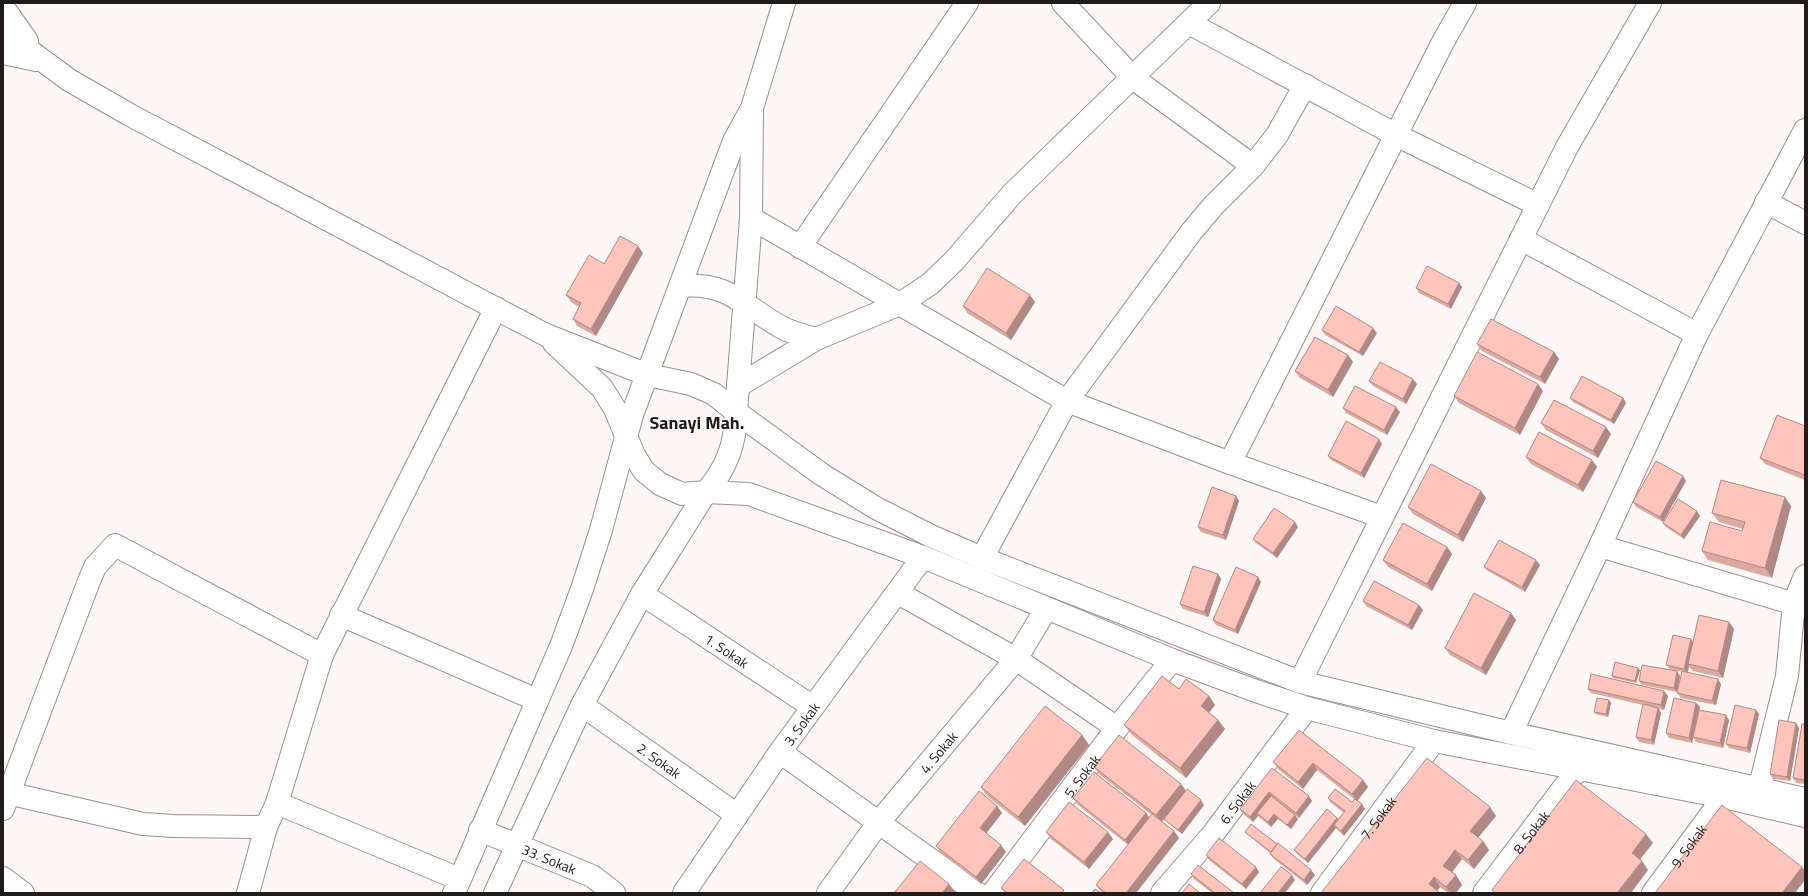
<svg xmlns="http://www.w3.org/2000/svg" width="1808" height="896" font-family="'Titillium Web',sans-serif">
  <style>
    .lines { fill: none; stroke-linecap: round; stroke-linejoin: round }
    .minor-casing { stroke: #9e8e8c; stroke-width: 24 }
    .minor { stroke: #fff; stroke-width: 22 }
    .wall { fill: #daa9a2 }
    .shaded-wall { fill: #b18984 }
    .building { fill: #fdc4bc; stroke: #b18984 }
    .labels { text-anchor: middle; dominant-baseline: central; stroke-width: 4; stroke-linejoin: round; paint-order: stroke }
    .street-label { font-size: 14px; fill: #211b1a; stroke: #fdf7f6 }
    .district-label { font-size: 18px; font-weight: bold; fill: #211b1a; stroke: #fdf7f6 }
  </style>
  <rect width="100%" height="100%" fill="#fdf7f6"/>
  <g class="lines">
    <g class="minor-casing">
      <g id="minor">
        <path d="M 1063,3 L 1133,78 L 1253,166"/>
        <path d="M 3,7 L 27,41"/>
        <path d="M 1189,23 L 1396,135 L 1538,205"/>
        <path d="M 3,31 L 69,80 L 130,115 L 546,335 L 648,375 L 691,384 L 714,394 L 736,412 L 821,474 L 876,508 L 931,536 L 982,558 L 1300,682 L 1511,733 L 1805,799"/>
        <path d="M 3,53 L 36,60"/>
        <path d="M 1766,202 L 1805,223"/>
        <path d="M 751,218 L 1067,401 L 1230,463 L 1382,517"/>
        <path d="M 1521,239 L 1697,334"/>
        <path d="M 800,247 L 967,3"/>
        <path d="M 680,286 C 728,281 743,306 781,327 C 792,333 804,336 816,339"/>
        <path d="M 554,343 L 602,388 L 615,409 L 634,455 L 644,471 L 660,484 L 682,494 L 706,492 L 749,494 L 923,557 L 1172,660 L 1256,691 L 1307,708 L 1434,741 L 1724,797 L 1805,816"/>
        <path d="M 738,386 L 816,339 L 900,304 L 930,284 L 954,261 L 1012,194 L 1209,3"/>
        <path d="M 1230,463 L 1443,42 L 1465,3"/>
        <path d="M 1600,546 L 1805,607"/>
        <path d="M 982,558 L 1067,401 L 1192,231 L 1214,205 L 1253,166 L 1277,135 L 1305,85"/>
        <path d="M 898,593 L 1016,659 L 1117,728"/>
        <path id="s1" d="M 642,594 L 813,707"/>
        <path d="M 341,615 L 537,700"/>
        <path d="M 1300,682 L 1567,147 L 1650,3"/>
        <path id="s2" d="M 582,705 L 737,815"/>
        <path d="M 1511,733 L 1600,546 L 1697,334 L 1805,130"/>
        <path d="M 780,752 L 977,893"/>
        <path d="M 1759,790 L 1787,676 L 1794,603 L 1805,576"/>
        <path d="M 3,792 L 143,824 L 174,826 L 266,827"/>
        <path d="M 277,803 L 459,879"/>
        <path d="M 3,809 L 89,581 L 95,567 L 115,545 L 322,655"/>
        <path id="s3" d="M 480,830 L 592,876 L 614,893"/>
        <path d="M 3,878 L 23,893"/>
        <path d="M 248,893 L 266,827 L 277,803 L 322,655 L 496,308"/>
        <path d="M 454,893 L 561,646 L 582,589 L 601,530 L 632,415 L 734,141 L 752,108 L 784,3"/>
        <path d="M 495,893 L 582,705 L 642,594 L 706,492 C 727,468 736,443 736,412 L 751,218 L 752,111"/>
        <path id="s4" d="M 684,893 L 780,752 L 923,557"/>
        <path id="s5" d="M 828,893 L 879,822 L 1016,659 L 1046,609"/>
        <path id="s6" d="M 993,893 L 1117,728 L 1172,660"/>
        <path id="s7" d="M 1162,893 L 1213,834 L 1307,708"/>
        <path id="s8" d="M 1322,893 L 1434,741"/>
        <path id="s9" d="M 1484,893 L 1578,769"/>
        <path id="s10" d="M 1653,893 L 1724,797"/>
      </g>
    </g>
    <use href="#minor" class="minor"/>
  </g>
  <path class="wall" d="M 643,253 L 596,336 L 577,326 L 573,319 L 579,307 L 571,302 L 566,295 L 604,264 Z
    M 1459,283 L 1462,287 L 1451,309 L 1419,293 L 1416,288 Z
    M 1035,302 L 1011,340 L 967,313 L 963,306 Z
    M 1322,330 L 1377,333 L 1363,356 L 1325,335 Z
    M 1477,344 L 1554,352 L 1559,359 L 1545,384 L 1482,351 Z
    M 1348,355 L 1353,362 L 1333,397 L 1300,378 L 1295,371 Z
    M 1369,381 L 1417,384 L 1406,404 L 1373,386 Z
    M 1543,391 L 1520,435 L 1459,403 L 1454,396 Z
    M 1570,398 L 1623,398 L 1626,403 L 1614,424 L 1573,402 Z
    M 1343,408 L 1400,412 L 1387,435 L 1346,413 Z
    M 1541,423 L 1611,434 L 1598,458 L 1546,430 Z
    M 1805,426 L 1805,480 L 1765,464 L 1760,458 Z
    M 1382,444 L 1364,478 L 1331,460 L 1328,456 Z
    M 1526,457 L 1592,460 L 1597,467 L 1583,492 L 1531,464 Z
    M 1683,476 L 1686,481 L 1663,522 L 1636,507 L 1633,502 Z
    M 1481,491 L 1486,498 L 1463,542 L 1413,514 L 1408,507 Z
    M 1236,496 L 1239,501 L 1226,540 L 1201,532 L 1198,527 Z
    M 1791,506 L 1772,578 L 1708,560 L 1702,551 L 1742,531 L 1743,529 L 1719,522 L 1712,513 Z
    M 1700,516 L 1684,539 L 1666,527 L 1663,523 Z
    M 1298,527 L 1277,558 L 1256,543 L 1253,539 Z
    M 1447,547 L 1452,554 L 1432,591 L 1388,567 L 1383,560 Z
    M 1540,565 L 1525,592 L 1488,571 L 1484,567 Z
    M 1218,574 L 1221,579 L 1208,617 L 1183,609 L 1180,604 Z
    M 1261,582 L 1238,634 L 1216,625 L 1213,620 Z
    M 1363,601 L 1423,610 L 1412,630 L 1366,606 Z
    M 1516,620 L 1486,675 L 1450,655 L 1445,648 Z
    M 1734,629 L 1723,678 L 1693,671 L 1689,666 L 1688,672 L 1721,684 L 1716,705 L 1681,698 L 1677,693 L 1682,672 L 1670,669 L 1666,665 L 1693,642 Z
    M 1640,670 L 1636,683 L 1613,678 L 1612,676 Z
    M 1680,676 L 1677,692 L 1642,685 L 1639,681 Z
    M 1179,689 L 1209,696 L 1215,705 L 1209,713 L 1218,720 L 1225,729 L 1186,778 L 1131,734 L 1124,725 Z
    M 1588,689 L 1664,691 L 1668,696 L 1664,710 L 1659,709 L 1661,713 L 1654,745 L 1639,742 L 1636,737 L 1643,705 L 1591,693 Z
    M 1609,700 L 1611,703 L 1608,717 L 1595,714 L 1594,712 Z
    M 1696,703 L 1700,707 L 1698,716 L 1729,720 L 1723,748 L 1696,742 L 1693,737 L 1692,743 L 1669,738 L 1666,733 Z
    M 1756,710 L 1759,714 L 1750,753 L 1729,748 L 1726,744 Z
    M 1805,724 L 1805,784 L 1796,783 L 1793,778 Z
    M 1799,728 L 1790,781 L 1773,779 L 1770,774 Z
    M 1299,730 L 1363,780 L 1368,787 L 1357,801 L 1365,809 L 1344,836 L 1336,828 L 1308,863 L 1298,855 L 1294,850 L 1337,818 L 1338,819 L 1344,813 L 1331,803 L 1328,798 L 1352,802 L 1354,799 L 1317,770 L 1303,789 L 1278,769 L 1273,762 Z
    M 1082,735 L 1089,745 L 1025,826 L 987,796 L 981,787 Z
    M 1094,767 L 1181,784 L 1186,791 L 1162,822 L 1174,831 L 1179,838 L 1136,893 L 1102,893 L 1096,885 L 1128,845 L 1078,805 L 1073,798 L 1146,813 L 1149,817 L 1152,815 L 1099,774 Z
    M 1272,768 L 1312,801 L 1299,818 L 1295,815 L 1298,819 L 1291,829 L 1278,819 L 1271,827 L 1260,818 L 1258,816 L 1253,822 L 1243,814 L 1240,809 Z
    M 1204,805 L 1182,834 L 1168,823 L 1164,819 Z
    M 997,806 L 1002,813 L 986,833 L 1006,852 L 981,884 L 941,853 L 936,846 Z
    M 1496,816 L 1478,838 L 1483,841 L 1489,850 L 1474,869 L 1462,859 L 1452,872 L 1456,875 L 1462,885 L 1456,893 L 1448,893 L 1440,887 L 1437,891 L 1321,893 Z
    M 1046,832 L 1113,839 L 1089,869 L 1051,839 Z
    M 1245,832 L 1315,875 L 1307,885 L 1273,858 L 1270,854 L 1270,853 L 1247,834 Z
    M 1206,855 L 1259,872 L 1246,889 L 1209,860 Z
    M 1191,874 L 1234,893 L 1212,893 L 1194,879 Z
    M 1001,888 L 1066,893 L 1005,893 Z"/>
  <path class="shaded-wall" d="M 638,246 L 643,253 L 596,336 L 591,329 Z
    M 1459,283 L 1462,287 L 1451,309 L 1448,304 Z
    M 1030,295 L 1035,302 L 1011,340 L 1006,333 Z
    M 1373,328 L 1377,333 L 1363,356 L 1359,352 Z
    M 1554,352 L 1559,359 L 1545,384 L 1540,377 Z
    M 1348,355 L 1353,362 L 1333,397 L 1328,390 Z
    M 1413,379 L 1417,384 L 1406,404 L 1403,399 Z
    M 1538,384 L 1543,391 L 1520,435 L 1515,428 Z
    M 1623,398 L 1626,403 L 1614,424 L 1611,420 Z
    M 1396,407 L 1400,412 L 1387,435 L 1384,430 Z
    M 1606,427 L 1611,434 L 1598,458 L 1593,451 Z
    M 1379,439 L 1382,444 L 1364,478 L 1361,473 Z
    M 1592,460 L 1597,467 L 1583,492 L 1578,485 Z
    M 1683,476 L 1686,481 L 1663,522 L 1660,517 Z
    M 1481,491 L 1486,498 L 1463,542 L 1458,535 Z
    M 1236,496 L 1239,501 L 1226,540 L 1223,535 Z
    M 1785,497 L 1791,506 L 1772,578 L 1765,568 Z
    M 1697,511 L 1700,516 L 1684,539 L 1681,535 Z
    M 1295,522 L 1298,527 L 1277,558 L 1273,553 Z
    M 1447,547 L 1452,554 L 1432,591 L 1427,584 Z
    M 1536,560 L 1540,565 L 1525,592 L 1522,587 Z
    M 1218,574 L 1221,579 L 1208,617 L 1204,612 Z
    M 1258,577 L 1261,582 L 1238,634 L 1235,630 Z
    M 1419,605 L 1423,610 L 1412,630 L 1408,625 Z
    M 1511,613 L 1516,620 L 1486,675 L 1481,668 Z
    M 1729,622 L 1734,629 L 1723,678 L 1718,671 Z
    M 1691,639 L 1694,644 L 1688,664 L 1689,666 L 1687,673 L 1684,669 Z
    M 1638,668 L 1640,670 L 1636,683 L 1635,681 Z
    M 1677,671 L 1680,676 L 1677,692 L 1674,688 Z
    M 1718,679 L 1721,684 L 1716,705 L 1712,701 Z
    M 1664,691 L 1668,696 L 1664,710 L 1661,705 Z
    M 1209,696 L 1215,705 L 1207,715 L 1201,706 Z
    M 1609,700 L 1611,703 L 1608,717 L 1606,714 Z
    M 1696,703 L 1700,707 L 1692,743 L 1689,738 Z
    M 1658,708 L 1661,713 L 1654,745 L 1651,740 Z
    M 1756,710 L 1759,714 L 1750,753 L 1747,748 Z
    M 1726,715 L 1729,720 L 1723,748 L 1720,743 Z
    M 1218,720 L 1225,729 L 1186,778 L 1180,768 Z
    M 1796,723 L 1799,728 L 1790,781 L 1787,777 Z
    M 1082,735 L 1089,745 L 1025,826 L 1018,817 Z
    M 1313,763 L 1317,770 L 1303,789 L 1298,782 Z
    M 1363,780 L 1368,787 L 1357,801 L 1352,794 Z
    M 1181,784 L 1186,791 L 1161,822 L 1156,815 Z
    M 1269,792 L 1273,797 L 1257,813 L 1258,816 L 1253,822 L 1250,817 Z
    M 1309,796 L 1312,801 L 1299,818 L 1296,813 Z
    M 1201,800 L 1204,805 L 1182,834 L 1178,830 Z
    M 1362,804 L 1365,809 L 1344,836 L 1341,831 Z
    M 997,806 L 1002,813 L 985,835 L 980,828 Z
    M 1490,807 L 1496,816 L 1476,840 L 1470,831 Z
    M 1146,813 L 1151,820 L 1130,847 L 1125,840 Z
    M 1274,814 L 1278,819 L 1271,827 L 1268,822 Z
    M 1295,815 L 1298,819 L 1291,829 L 1287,825 Z
    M 1337,818 L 1341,822 L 1334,825 L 1336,828 L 1308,863 L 1305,859 Z
    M 1174,831 L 1179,838 L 1136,893 L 1126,893 Z
    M 1108,832 L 1113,839 L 1089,869 L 1084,862 Z
    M 1646,834 L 1653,843 L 1638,862 L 1632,853 Z
    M 1483,841 L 1489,850 L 1474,869 L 1468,860 Z
    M 1001,845 L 1006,852 L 981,884 L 976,877 Z
    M 1455,850 L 1462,859 L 1450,875 L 1443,866 Z
    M 1642,861 L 1648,870 L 1631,893 L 1617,893 Z
    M 1256,867 L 1259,872 L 1246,889 L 1242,884 Z
    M 1802,867 L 1805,871 L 1805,880 L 1795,893 L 1782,893 Z
    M 1311,870 L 1315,875 L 1307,885 L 1304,880 Z
    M 1292,875 L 1295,880 L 1285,893 L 1278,893 Z
    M 1456,875 L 1462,885 L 1456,893 L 1450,893 L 1446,887 Z
    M 1434,877 L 1440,887 L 1435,893 L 1429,884 Z
    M 949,884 L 956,893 L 942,893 Z"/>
  <path class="building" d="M 620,236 L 638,246 L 591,329 L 573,319 L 581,303 L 566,295 L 589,255 L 604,264 Z
    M 1427,266 L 1459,283 L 1448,304 L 1416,288 Z
    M 987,268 L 1030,295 L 1006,333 L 963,306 Z
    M 1336,306 L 1373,328 L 1359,352 L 1322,330 Z
    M 1491,319 L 1554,352 L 1540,377 L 1477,344 Z
    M 1315,337 L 1348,355 L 1328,390 L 1295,371 Z
    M 1477,352 L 1538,384 L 1515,428 L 1454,396 Z
    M 1380,362 L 1413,379 L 1403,399 L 1369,381 Z
    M 1582,376 L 1623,398 L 1611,420 L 1570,398 Z
    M 1355,386 L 1396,407 L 1384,430 L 1343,408 Z
    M 1554,400 L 1606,427 L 1593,451 L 1541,423 Z
    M 1777,415 L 1805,426 L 1805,475 L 1760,458 Z
    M 1346,421 L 1379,439 L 1361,473 L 1328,456 Z
    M 1539,432 L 1592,460 L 1578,485 L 1526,457 Z
    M 1656,461 L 1683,476 L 1660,517 L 1633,502 Z
    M 1431,464 L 1481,491 L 1458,535 L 1408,507 Z
    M 1721,480 L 1785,497 L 1765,568 L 1702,551 L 1710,522 L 1742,531 L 1745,522 L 1712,513 Z
    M 1212,487 L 1236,496 L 1223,535 L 1198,527 Z
    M 1678,499 L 1697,511 L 1681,535 L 1663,523 Z
    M 1274,508 L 1295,522 L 1273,553 L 1253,539 Z
    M 1403,523 L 1447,547 L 1427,584 L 1383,560 Z
    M 1499,540 L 1536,560 L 1522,587 L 1484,567 Z
    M 1193,566 L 1218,574 L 1204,612 L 1180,604 Z
    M 1236,567 L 1258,577 L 1235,630 L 1213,620 Z
    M 1374,581 L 1419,605 L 1408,625 L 1363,601 Z
    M 1474,593 L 1511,613 L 1481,668 L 1445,648 Z
    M 1699,615 L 1729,622 L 1718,671 L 1688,664 Z
    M 1673,635 L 1691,639 L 1684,669 L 1666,665 Z
    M 1615,662 L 1638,668 L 1635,681 L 1612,676 Z
    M 1642,665 L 1677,671 L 1674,688 L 1639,681 Z
    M 1682,671 L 1718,679 L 1712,701 L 1677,693 Z
    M 1591,674 L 1664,691 L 1661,705 L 1588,689 Z
    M 1162,676 L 1179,689 L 1186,679 L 1209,696 L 1201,706 L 1218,720 L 1180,768 L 1124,725 Z
    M 1597,698 L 1609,700 L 1606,714 L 1594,712 Z
    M 1674,698 L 1696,703 L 1689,738 L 1666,733 Z
    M 1643,704 L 1658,708 L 1651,740 L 1636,737 Z
    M 1735,705 L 1756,710 L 1747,748 L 1726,744 Z
    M 1045,706 L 1082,735 L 1018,817 L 981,787 Z
    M 1699,710 L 1726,715 L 1720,743 L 1693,737 Z
    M 1779,720 L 1796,723 L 1787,777 L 1770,774 Z
    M 1802,724 L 1805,724 L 1805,780 L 1793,778 Z
    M 1299,730 L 1363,780 L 1352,794 L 1313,763 L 1298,782 L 1273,762 Z
    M 1119,735 L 1181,784 L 1156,815 L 1094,767 Z
    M 1427,758 L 1490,807 L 1470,831 L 1483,841 L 1468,860 L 1455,850 L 1443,866 L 1456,875 L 1446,887 L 1434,877 L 1429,884 L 1440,893 L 1321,893 Z
    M 1272,768 L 1309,796 L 1296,813 L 1269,792 L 1250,817 L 1240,809 Z
    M 1094,772 L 1146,813 L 1125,840 L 1073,798 Z
    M 1576,780 L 1646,834 L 1632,853 L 1642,861 L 1617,893 L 1496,893 L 1492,890 Z
    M 1187,789 L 1201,800 L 1178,830 L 1164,819 Z
    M 1335,789 L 1352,802 L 1355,799 L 1362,804 L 1341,831 L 1334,825 L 1345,811 L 1328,798 Z
    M 979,791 L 997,806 L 980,828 L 1001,845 L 976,877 L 936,846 Z
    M 1271,796 L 1295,815 L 1287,825 L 1274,814 L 1268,822 L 1257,813 Z
    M 1069,802 L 1108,832 L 1084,862 L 1046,832 Z
    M 1722,805 L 1802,867 L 1782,893 L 1655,893 Z
    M 1327,809 L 1337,818 L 1305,859 L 1294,850 Z
    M 1152,814 L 1174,831 L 1126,893 L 1106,893 L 1096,885 Z
    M 1251,824 L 1277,844 L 1271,852 L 1245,832 Z
    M 1219,838 L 1256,867 L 1242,884 L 1206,855 Z
    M 1278,843 L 1311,870 L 1304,880 L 1270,854 Z
    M 1024,859 L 1064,890 L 1062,893 L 1008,893 L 1001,888 Z
    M 920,861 L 949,884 L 942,893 L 894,893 Z
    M 1198,865 L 1234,893 L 1215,893 L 1191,874 Z
    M 1281,867 L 1292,875 L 1278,893 L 1260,893 Z
    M 1189,884 L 1200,893 L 1182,893 Z
    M 1095,889 L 1101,893 L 1092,893 Z"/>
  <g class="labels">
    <g class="street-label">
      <text stroke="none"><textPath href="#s1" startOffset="102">1. Sokak</textPath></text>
      <text stroke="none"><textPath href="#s4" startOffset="206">3. Sokak</textPath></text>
      <text stroke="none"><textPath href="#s5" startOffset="179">4. Sokak</textPath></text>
      <text stroke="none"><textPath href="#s2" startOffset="95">2. Sokak</textPath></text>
      <text stroke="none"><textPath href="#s6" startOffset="147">5. Sokak</textPath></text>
      <text stroke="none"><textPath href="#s7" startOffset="118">6. Sokak</textPath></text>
      <text stroke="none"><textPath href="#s8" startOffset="94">7. Sokak</textPath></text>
      <text stroke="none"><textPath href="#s9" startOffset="77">8. Sokak</textPath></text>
      <text stroke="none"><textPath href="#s10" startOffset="59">9. Sokak</textPath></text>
      <text stroke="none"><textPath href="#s3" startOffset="75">33. Sokak</textPath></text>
    </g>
    <g class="district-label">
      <text x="697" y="422">Sanayi Mah.</text>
    </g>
  </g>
  <rect width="1808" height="896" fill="none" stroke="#211b1a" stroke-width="8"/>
</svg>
